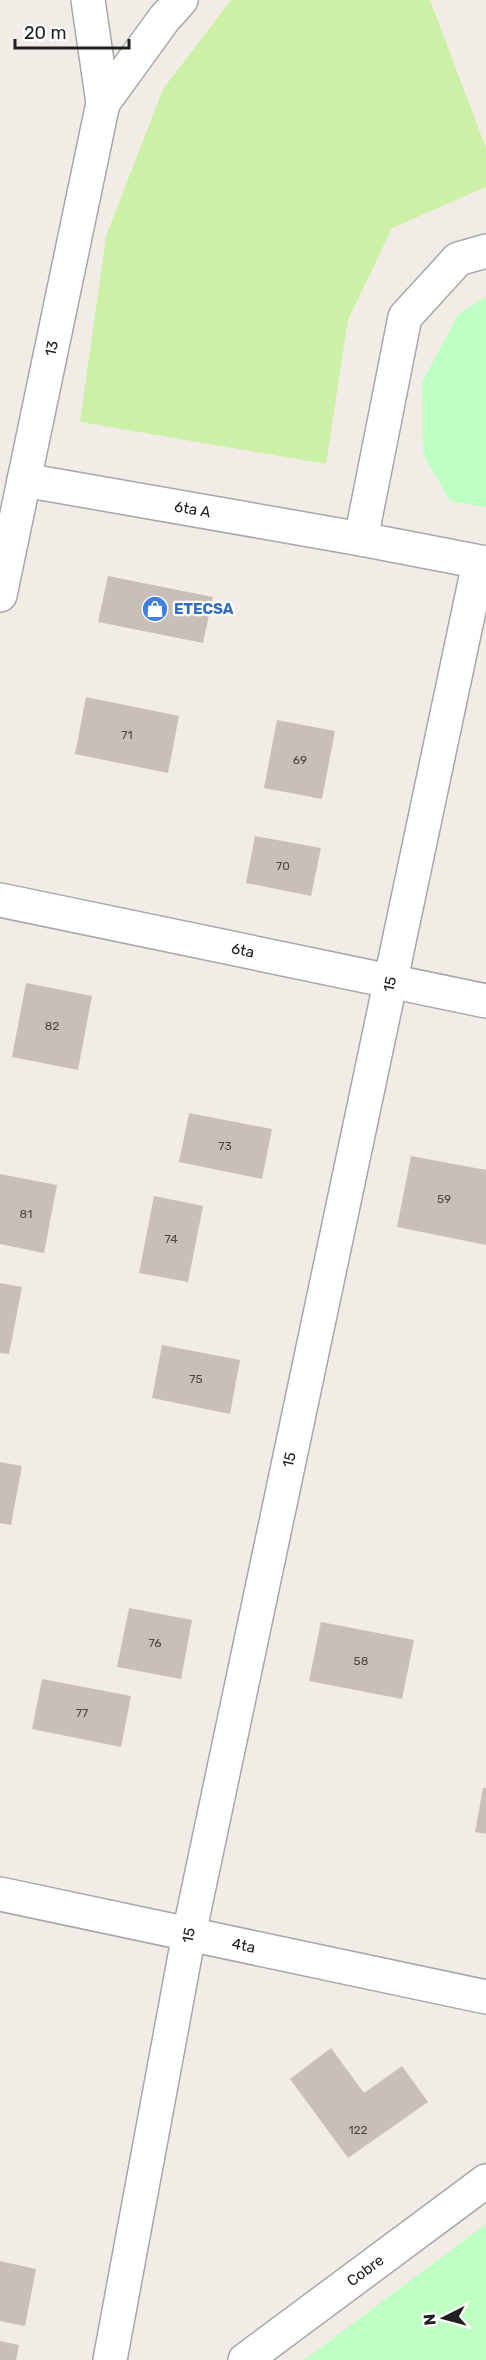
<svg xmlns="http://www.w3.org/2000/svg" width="486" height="2360" font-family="Rubik,sans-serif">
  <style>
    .grass { fill: #cdf0a7 }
    .park { fill: #bfffc3 }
    .building { fill: #cabfb8 }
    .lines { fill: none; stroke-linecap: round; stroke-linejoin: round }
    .minor-casing { stroke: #a7a7a7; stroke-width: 36 }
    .minor { stroke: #fff; stroke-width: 33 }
    .labels { text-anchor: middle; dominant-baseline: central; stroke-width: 4.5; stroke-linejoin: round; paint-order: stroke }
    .number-label { font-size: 12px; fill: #4a4846 }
    .street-label { font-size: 15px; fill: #202020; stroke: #fff }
    .shop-label { font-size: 15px; font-weight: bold; fill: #366cbe; stroke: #fff; text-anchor: start }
  </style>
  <rect width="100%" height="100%" fill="#f1ede6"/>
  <path class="grass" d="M 231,0 L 430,0 L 486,148 L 486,187 L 392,228 L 348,320 L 326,464 L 80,422 L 106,236 L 163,89 Z"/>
  <path class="park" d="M 486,296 L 486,507 L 450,501 L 423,454 L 422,382 L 458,315 Z
    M 486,2224 L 486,2360 L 304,2360 Z"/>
  <path class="building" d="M 108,576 L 213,597 L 203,643 L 98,622 Z
    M 86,697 L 179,716 L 168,773 L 75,754 Z
    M 277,720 L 335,731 L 322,799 L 264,788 Z
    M 255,836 L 321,848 L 311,896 L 246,883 Z
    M 26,983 L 92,996 L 78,1070 L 12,1057 Z
    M 189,1113 L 272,1129 L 262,1179 L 179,1162 Z
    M 411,1156 L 486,1170 L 486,1245 L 397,1227 Z
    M 0,1174 L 57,1185 L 44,1253 L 0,1244 Z
    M 154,1196 L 203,1206 L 188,1282 L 139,1273 Z
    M 0,1283 L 22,1287 L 9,1354 L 0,1353 Z
    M 162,1345 L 240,1360 L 230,1414 L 152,1398 Z
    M 0,1462 L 22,1466 L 11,1525 L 0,1523 Z
    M 129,1608 L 192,1620 L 181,1679 L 117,1667 Z
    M 321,1622 L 414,1640 L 402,1699 L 309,1681 Z
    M 42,1679 L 131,1696 L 121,1747 L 32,1729 Z
    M 483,1788 L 486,1788 L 486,1834 L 475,1832 Z
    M 331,2048 L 364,2093 L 402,2066 L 428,2102 L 348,2158 L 290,2079 Z
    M 0,2261 L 36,2269 L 25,2326 L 0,2321 Z
    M 0,2341 L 19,2345 L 16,2360 L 0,2360 Z"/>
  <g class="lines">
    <g class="minor-casing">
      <g id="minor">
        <path d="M 88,0 L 103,103 L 164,19 L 181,0"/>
        <path d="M 486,251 L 458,259 L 405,317 L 361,539 L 486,563"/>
        <path id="s1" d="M 24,480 L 361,539"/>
        <path id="s2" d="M 0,595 L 103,103"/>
        <path id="s3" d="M 0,900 L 486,1001"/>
        <path id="s4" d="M 0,1894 L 486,1997"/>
        <path id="s5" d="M 110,2360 L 189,1934 L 479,563"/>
        <path id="s6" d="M 245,2360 L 486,2181"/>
      </g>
    </g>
    <use href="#minor" class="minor"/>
  </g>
  <defs>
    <g id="shop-disc" transform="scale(1.35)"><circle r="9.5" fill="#3f7fe0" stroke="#fff"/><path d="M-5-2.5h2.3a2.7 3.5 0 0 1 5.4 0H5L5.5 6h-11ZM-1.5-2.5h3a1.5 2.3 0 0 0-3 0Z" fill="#fff"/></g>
  </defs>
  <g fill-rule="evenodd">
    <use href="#shop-disc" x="155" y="609"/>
  </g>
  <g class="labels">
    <g class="number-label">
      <text x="127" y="735">71</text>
      <text x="300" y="760">69</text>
      <text x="283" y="866">70</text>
      <text x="52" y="1026">82</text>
      <text x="225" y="1146">73</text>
      <text x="444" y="1199">59</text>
      <text x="26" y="1214">81</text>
      <text x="171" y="1239">74</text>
      <text x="196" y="1379">75</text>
      <text x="155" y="1643">76</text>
      <text x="361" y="1661">58</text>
      <text x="82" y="1713">77</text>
      <text x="358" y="2130">122</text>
    </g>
    <g class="street-label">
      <text stroke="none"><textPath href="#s2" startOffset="252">13</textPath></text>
      <text stroke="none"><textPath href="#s1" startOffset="171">6ta A</textPath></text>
      <text stroke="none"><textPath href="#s3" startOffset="248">6ta</textPath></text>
      <text stroke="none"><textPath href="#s5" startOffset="1404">15</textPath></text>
      <text stroke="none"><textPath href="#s5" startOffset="918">15</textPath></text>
      <text stroke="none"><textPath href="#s5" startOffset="432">15</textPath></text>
      <text stroke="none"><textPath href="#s4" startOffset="249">4ta</textPath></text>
      <text stroke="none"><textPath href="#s6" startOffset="150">Cobre</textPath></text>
    </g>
    <g class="shop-label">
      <text x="174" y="609">ETECSA</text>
    </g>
  </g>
  <g transform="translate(444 2318) rotate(264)" stroke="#ffffff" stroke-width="4.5" paint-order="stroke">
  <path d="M0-4.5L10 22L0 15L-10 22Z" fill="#202020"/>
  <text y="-9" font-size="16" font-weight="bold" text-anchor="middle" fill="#202020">N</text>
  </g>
  <path d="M15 39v9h114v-9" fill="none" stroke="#202020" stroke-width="3"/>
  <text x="24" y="39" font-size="18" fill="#202020" stroke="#ffffff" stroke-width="4.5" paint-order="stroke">20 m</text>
</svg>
